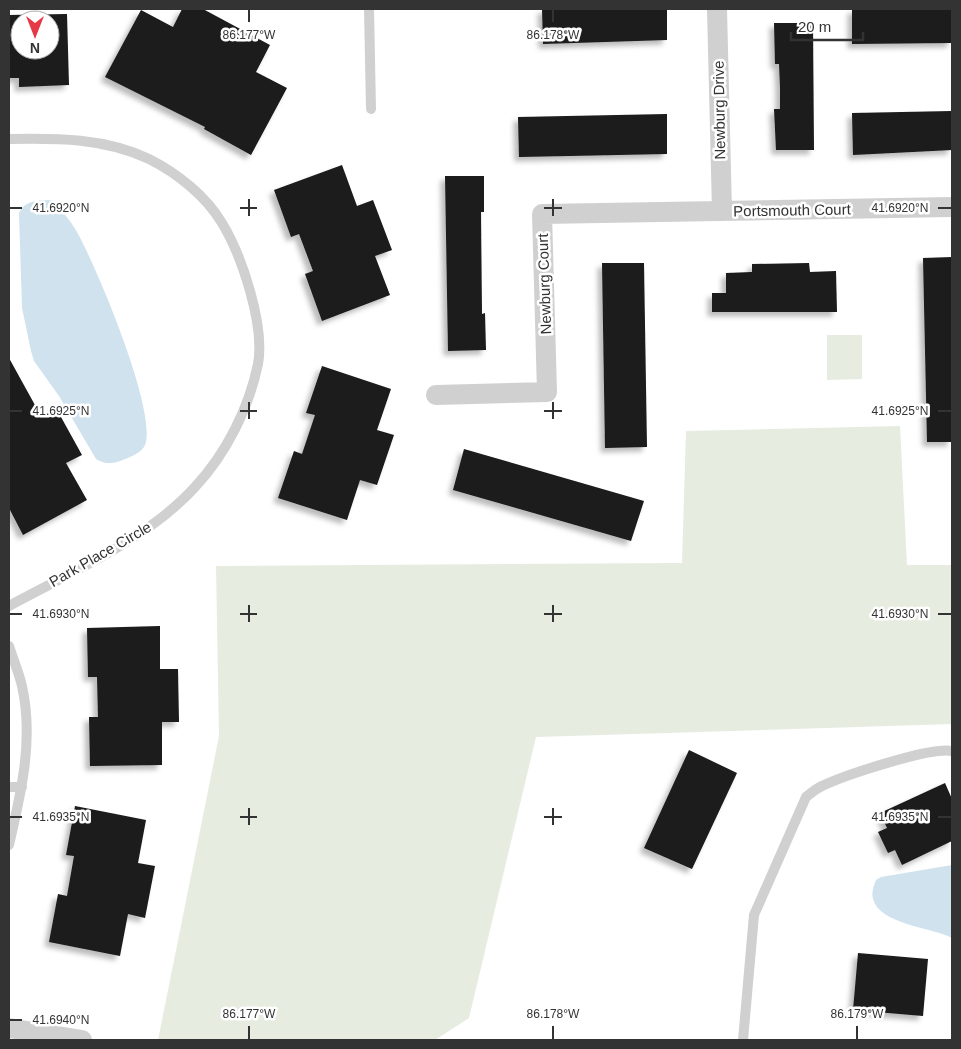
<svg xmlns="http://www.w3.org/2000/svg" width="961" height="1049" font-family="Helvetica,sans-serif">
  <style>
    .green { fill: #e6ecdf }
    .water { fill: #cfe2ee }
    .building { fill: #1a1a1a; fill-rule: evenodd; filter: url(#shadow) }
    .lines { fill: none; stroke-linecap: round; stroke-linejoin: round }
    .lane { stroke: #d0d0d0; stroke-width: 10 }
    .street { stroke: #d0d0d0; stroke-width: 20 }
    .ticks { fill: none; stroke: #333; stroke-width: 2 }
    .labels { text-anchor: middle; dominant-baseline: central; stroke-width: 5; stroke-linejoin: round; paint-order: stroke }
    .street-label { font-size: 15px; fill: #333; stroke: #fff }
    .ticks-label { font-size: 12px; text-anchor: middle; fill: #333; stroke: #fff; stroke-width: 5; stroke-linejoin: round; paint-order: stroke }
  </style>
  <defs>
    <filter id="shadow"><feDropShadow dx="-4.5" dy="4.5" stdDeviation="2.5" flood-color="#0004"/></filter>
  </defs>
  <rect width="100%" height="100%" fill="#fff"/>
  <path class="green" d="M 827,335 L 862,335 L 862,379 L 827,380 Z
    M 900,426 L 907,565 L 952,565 L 952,724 L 536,737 L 469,1018 L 435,1040 L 158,1040 L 219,736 L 216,566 L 682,563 L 686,431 Z"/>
  <path class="water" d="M 47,200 L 55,201 C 62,212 71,221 77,232 C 96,266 158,412 145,445 C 142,452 134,455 128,458 C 115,463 108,466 96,459 L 59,396 L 34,361 L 31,351 L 22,308 L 19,213 C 25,201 35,201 47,200 Z
    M 952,865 L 952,938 C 932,927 880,925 873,899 C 871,893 874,885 876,880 L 881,877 Z"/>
  <path class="building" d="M 182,9 L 203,9 L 270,45 L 256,72 L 287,88 L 251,155 L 204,129 L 205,127 L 105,77 L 141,10 L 173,27 Z
    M 542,9 L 667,9 L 667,40 L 543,44 Z
    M 852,9 L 952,9 L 952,43 L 852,44 Z
    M 67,14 L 69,85 L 19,87 L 19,78 L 9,78 L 9,15 ZM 20,20 L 50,20 L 50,50 L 20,50 Z
    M 774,23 L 813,23 L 814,150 L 776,150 L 774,109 L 780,109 L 780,87 L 779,64 L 775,64 Z
    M 952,111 L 952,150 L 853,155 L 852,113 Z
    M 667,114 L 667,154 L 519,157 L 518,117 Z
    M 342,165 L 357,206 L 373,200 L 392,250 L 375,256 L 390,295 L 322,321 L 305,274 L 313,271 L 299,234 L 291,237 L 274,190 Z
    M 445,176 L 484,176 L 484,212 L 481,212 L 482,314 L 485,313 L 486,350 L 448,351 Z
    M 952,257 L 952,442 L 927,442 L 923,258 Z
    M 602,263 L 644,263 L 647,447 L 605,448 Z
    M 809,263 L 810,272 L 836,271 L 837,312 L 712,312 L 712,293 L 726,293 L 726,273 L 752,272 L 752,264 Z
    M 9,358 L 41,416 L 56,408 L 82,455 L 66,463 L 87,500 L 23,535 L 9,508 Z
    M 322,366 L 391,389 L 377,430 L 394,435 L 377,485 L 360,480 L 347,520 L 278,498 L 294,451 L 302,454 L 315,415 L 306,413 Z
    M 464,449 L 644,501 L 631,541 L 453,490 Z
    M 160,626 L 160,669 L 178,669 L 179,722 L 162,722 L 162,765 L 90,766 L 89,717 L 98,717 L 97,677 L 88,677 L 87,628 Z
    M 689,750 L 737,773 L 692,869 L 644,848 Z
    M 945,783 L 952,799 L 952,841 L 902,865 L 895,850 L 888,853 L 878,832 L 887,828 L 880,813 Z
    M 75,806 L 146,820 L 138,863 L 155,866 L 145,918 L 128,914 L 120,956 L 49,942 L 58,894 L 67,896 L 74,856 L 66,855 Z
    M 858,953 L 928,959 L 923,1016 L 853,1010 Z"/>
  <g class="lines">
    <path class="lane" d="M 369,9 L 371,109
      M 9,139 C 57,138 105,138 149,159 C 177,173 206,196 222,223 C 242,256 265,325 258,364 C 249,408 226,454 195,487 C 147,540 71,572 9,606
      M 9,646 C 13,659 19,673 22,686 C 34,740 21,793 9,845
      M 9,787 L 22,787
      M 743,1040 L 754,915 L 806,797 C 811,793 817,788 822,786 C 845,775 930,747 952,751"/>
    <path class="street" d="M 717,9 L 722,211
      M 436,395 L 547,392 L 542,214 L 952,207
      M 9,1028 L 82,1040"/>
  </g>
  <path class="ticks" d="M 249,10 L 249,22M 553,10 L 553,22M 249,199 L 249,216M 553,199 L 553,216M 10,208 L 22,208M 240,208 L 257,208M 544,208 L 562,208M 938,208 L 951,208M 249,402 L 249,419M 553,402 L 553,419M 10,411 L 22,411M 240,411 L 257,411M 544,411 L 562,411M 938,411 L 951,411M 249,605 L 249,622M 553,605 L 553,622M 10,614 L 22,614M 240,614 L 257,614M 544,614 L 562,614M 938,614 L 951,614M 249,808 L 249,825M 553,808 L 553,825M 10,817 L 22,817M 240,817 L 257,817M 544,817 L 562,817M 938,817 L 951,817M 10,1020 L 22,1020M 249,1026 L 249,1039M 553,1026 L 553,1039M 857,1026 L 857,1039"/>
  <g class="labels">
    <g class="street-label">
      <text transform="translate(719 110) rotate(-91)">Newburg Drive</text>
      <text transform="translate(792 210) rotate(-1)">Portsmouth Court</text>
      <text transform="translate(544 284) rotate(-92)">Newburg Court</text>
      <text transform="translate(100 554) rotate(-30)">Park Place Circle</text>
    </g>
  </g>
  <g class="ticks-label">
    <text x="249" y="39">86.177°W</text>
    <text x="553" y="39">86.178°W</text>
    <text x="900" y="212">41.6920°N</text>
    <text x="61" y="212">41.6920°N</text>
    <text x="900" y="415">41.6925°N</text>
    <text x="61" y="415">41.6925°N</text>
    <text x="900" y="618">41.6930°N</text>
    <text x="61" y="618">41.6930°N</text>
    <text x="900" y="821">41.6935°N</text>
    <text x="61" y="821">41.6935°N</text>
    <text x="249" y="1018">86.177°W</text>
    <text x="553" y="1018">86.178°W</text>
    <text x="857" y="1018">86.179°W</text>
    <text x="61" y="1024">41.6940°N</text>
  </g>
  <rect width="961" height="1049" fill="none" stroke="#333333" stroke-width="20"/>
  <g transform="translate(35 35) rotate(180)"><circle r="24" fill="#ffffff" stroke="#adadad"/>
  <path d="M0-4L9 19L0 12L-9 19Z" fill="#e63946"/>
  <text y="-8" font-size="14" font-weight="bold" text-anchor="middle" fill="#333333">N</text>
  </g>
  <path d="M791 32v8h72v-8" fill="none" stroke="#333333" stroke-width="2.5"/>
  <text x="798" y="32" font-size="15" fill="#333333" stroke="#ffffff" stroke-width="4" paint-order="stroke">20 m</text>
</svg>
